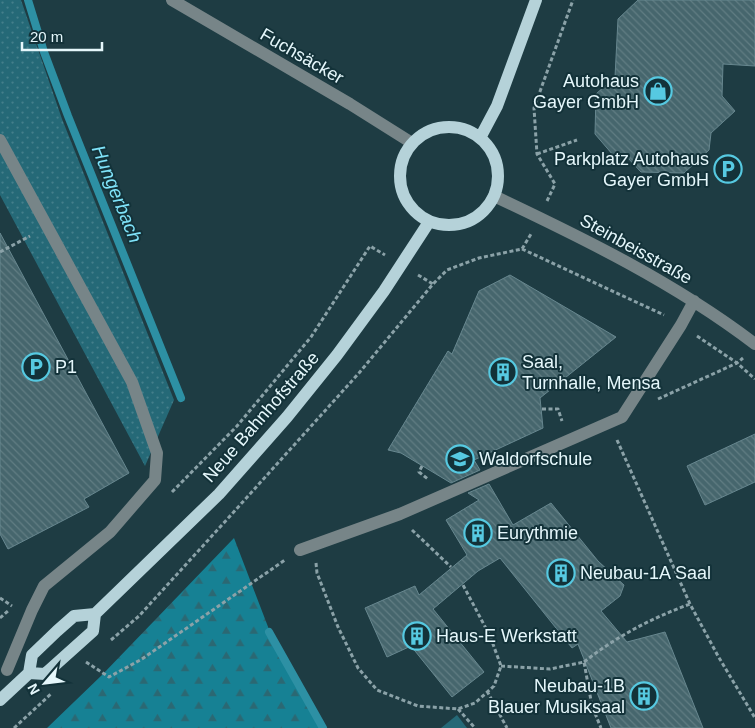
<svg xmlns="http://www.w3.org/2000/svg" width="755" height="728" font-family="Arial,sans-serif">
  <style>
    .grass { fill: url(#grass-dots) }
    .forest { fill: url(#forest-firs) }
    .garden { fill: #256977 }
    .lines { fill: none; stroke-linecap: round; stroke-linejoin: round }
    .stream { stroke: #2d90a4; stroke-width: 8 }
    .building { fill: url(#building-back-hatch); stroke: #67878f }
    .path { stroke: #8ba2a8; stroke-width: 3; stroke-dasharray: 4 2.5; stroke-linecap: butt }
    .minor { stroke: #778588; stroke-width: 12 }
    .major { stroke: #b5d2d9; stroke-width: 12 }
    .labels { text-anchor: middle; dominant-baseline: central; stroke-width: 4; stroke-linejoin: round; paint-order: stroke }
    .street-label { font-size: 18px; fill: #e5f7fb; stroke: #133239 }
    .poi-label { font-size: 18px; fill: #e5f7fb; stroke: #133239; text-anchor: start }
    .water-label { font-size: 19px; font-style: italic; fill: #7fe2f8; stroke: #133239 }
  </style>
  <defs>
    <pattern id="grass-dots" width="8" height="8" patternUnits="userSpaceOnUse" patternTransform="scale(1.25)"><rect width="8" height="8" fill="#256977"/><path d="M2 2h.1M6 6h.1" fill="none" stroke="#447f8b" stroke-width="1.8" stroke-linecap="round"/></pattern>
    <pattern id="forest-firs" width="22" height="20" patternUnits="userSpaceOnUse" patternTransform="scale(1.25)"><rect width="22" height="20" fill="#168194"/><path d="M5 1l3.5 6h-7zM16 11l3.5 6h-7z" fill="#2b6873"/></pattern>
    <pattern id="building-back-hatch" width="6" height="6" patternUnits="userSpaceOnUse" patternTransform="scale(1.25)"><rect width="6" height="6" fill="#46666d"/><path d="M-1 5l2 2M0 0l6 6M5-1l2 2" fill="none" stroke="#617d83"/></pattern>
  </defs>
  <rect width="100%" height="100%" fill="#1e3c43"/>
  <path class="grass" d="M 0,0 L 21,0 L 62,119 L 174,400 L 145,466 L 0,195 Z"/>
  <path class="forest" d="M 234,538 L 270,632 L 324,728 L 47,728 L 102,675 Z"/>
  <path class="garden" d="M 457,715 L 467,728 L 441,728 Z"/>
  <g class="lines">
    <path class="stream" d="M 28,0 L 44,52 L 68,116 L 181,398
      M 269,632 L 323,728"/>
  </g>
  <path class="building" d="M 638,0 L 755,0 L 755,66 L 723,64 L 722,96 L 735,111 L 711,133 L 709,150 L 684,173 L 641,172 L 627,157 L 613,155 L 595,134 L 596,94 L 615,77 L 618,19 Z
    M 0,233 L 129,473 L 84,499 L 89,507 L 8,549 L 0,534 Z
    M 510,275 L 616,337 L 540,398 L 543,428 L 474,460 L 480,470 L 451,483 L 401,453 L 388,450 L 448,351 L 452,354 L 479,291 Z
    M 755,434 L 755,482 L 705,505 L 687,466 Z
    M 489,484 L 513,525 L 551,503 L 598,561 L 624,585 L 620,596 L 601,611 L 627,642 L 665,632 L 703,728 L 611,728 L 578,644 L 572,648 L 500,558 L 478,571 L 433,609 L 484,672 L 452,697 L 411,646 L 387,657 L 365,608 L 415,586 L 419,595 L 467,555 L 446,520 L 479,500 L 468,493 Z"/>
  <g class="lines">
    <path class="path" d="M 537,154 L 577,140
      M 547,201 L 555,184 L 537,154 L 534,108 L 573,0
      M 522,249 L 664,315
      M 0,252 L 30,236
      M 418,275 L 433,284
      M 697,336 L 737,363 L 755,379
      M 658,399 L 737,363 L 743,358
      M 542,409 L 558,409 L 562,421
      M 617,440 L 690,604 L 718,656 L 755,718
      M 422,466 L 419,472 L 429,480
      M 172,492 L 237,426 L 311,337 L 370,246 L 385,255
      M 412,530 L 451,567
      M 316,563 L 317,573 L 338,627 L 358,668 L 377,690 L 418,706 L 458,709 L 475,703 L 494,686 L 501,666 L 490,636 L 463,585
      M 0,598 L 12,606
      M 0,618 L 9,610
      M 111,640 L 139,616 L 231,515 L 359,373 L 433,284 L 447,270 L 479,258 L 522,249 L 531,234
      M 86,662 L 109,677 L 142,659 L 285,560
      M 584,662 C 617,636 652,618 690,604
      M 501,666 L 550,669 L 584,662 L 592,706 L 601,728
      M 487,691 L 507,728
      M 458,709 L 475,728
      M 14,728 L 52,693"/>
    <path class="minor" d="M 172,0 L 350,104 L 412,143
      M 0,140 L 132,382 L 157,453 L 155,480 L 110,532 L 44,586 L 32,610 L 7,670
      M 494,196 C 585,239 675,283 755,344
      M 300,550 L 400,514 L 622,417 L 681,325 L 694,301"/>
    <path class="major" d="M400 176a49 49 0 1 1 98 0a49 49 0 1 1-98 0Z
      M 480,138 L 497,106 L 536,0
      M 29,673 L 45,674 L 93,631 L 95,614
      M 0,700 L 29,673 L 32,655 L 57,631 L 74,616 L 95,614 L 219,494 L 287,417 L 337,355 L 384,291 L 429,222"/>
  </g>
  <defs>
    <g id="shop-ring" transform="scale(1.4375)"><circle r="9.5" fill="#133239" stroke="#56c9e1" stroke-width="1.5"/><path d="M-5-2.5h2.3a2.7 3.5 0 0 1 5.4 0H5L5.5 6h-11ZM-1.5-2.5h3a1.5 2.3 0 0 0-3 0Z" fill="#56c9e1"/></g>
    <g id="parking-ring" transform="scale(1.4375)"><circle r="9.5" fill="#133239" stroke="#56c9e1" stroke-width="1.5"/><path d="M-3.5-5.5H1a3.5 3.5 0 0 1 0 7H-1V5.5H-3.5ZM-1-3.4V-.6H.8a1.4 1.4 0 0 0 0-2.8Z" fill="#56c9e1"/></g>
    <g id="building-ring" transform="scale(1.4375)"><circle r="9.5" fill="#133239" stroke="#56c9e1" stroke-width="1.5"/><path d="M-4-6H4V6H1V3H-1V6H-4ZM-2.5-4.3h1.7v1.8h-1.7ZM.8-4.3h1.7v1.8H.8ZM-2.5-1h1.7V.8h-1.7ZM.8-1h1.7V.8H.8Z" fill="#56c9e1"/></g>
    <g id="school-ring" transform="scale(1.4375)"><circle r="9.5" fill="#133239" stroke="#56c9e1" stroke-width="1.5"/><path d="M0-5L7-2L0 1L-7-2ZM-4 1L0 2.5L4 1V4Q0 6-4 4Z" fill="#56c9e1"/></g>
  </defs>
  <g fill-rule="evenodd">
    <use href="#shop-ring" x="658" y="91"/>
    <use href="#parking-ring" x="728" y="169"/>
    <use href="#parking-ring" x="36" y="367"/>
    <use href="#building-ring" x="503" y="372"/>
    <use href="#school-ring" x="460" y="459"/>
    <use href="#building-ring" x="478" y="533"/>
    <use href="#building-ring" x="561" y="573"/>
    <use href="#building-ring" x="417" y="636"/>
    <use href="#building-ring" x="644" y="696"/>
  </g>
  <g class="labels">
    <g class="street-label">
      <text transform="translate(302 56) rotate(30)">Fuchsäcker</text>
      <text transform="translate(636 249) rotate(29)">Steinbeisstraße</text>
      <text transform="translate(261 417) rotate(-49)">Neue Bahnhofstraße</text>
    </g>
    <g class="poi-label">
      <text x="639" y="81" text-anchor="end">Autohaus<tspan x="639" dy="21">Gayer GmbH</tspan></text>
      <text x="709" y="159" text-anchor="end">Parkplatz Autohaus<tspan x="709" dy="21">Gayer GmbH</tspan></text>
      <text x="522" y="362">Saal,<tspan x="522" dy="21">Turnhalle, Mensa</tspan></text>
      <text x="55" y="367">P1</text>
      <text x="479" y="459">Waldorfschule</text>
      <text x="497" y="533">Eurythmie</text>
      <text x="580" y="573">Neubau-1A Saal</text>
      <text x="436" y="636">Haus-E Werkstatt</text>
      <text x="625" y="686" text-anchor="end">Neubau-1B<tspan x="625" dy="21">Blauer Musiksaal</tspan></text>
    </g>
    <g class="water-label">
      <text transform="translate(117 194) rotate(68)">Hungerbach</text>
    </g>
  </g>
  <g transform="translate(45 683) rotate(242)" stroke="#133239" stroke-width="4" paint-order="stroke">
  <path d="M0-4L9 19L0 12L-9 19Z" fill="#e5f7fb"/>
  <text y="-8" font-size="14" font-weight="bold" text-anchor="middle" fill="#e5f7fb">N</text>
  </g>
  <path d="M22 42v8h80v-8" fill="none" stroke="#e5f7fb" stroke-width="2.5"/>
  <text x="30" y="42" font-size="15" fill="#e5f7fb" stroke="#133239" stroke-width="4" paint-order="stroke">20 m</text>
</svg>
